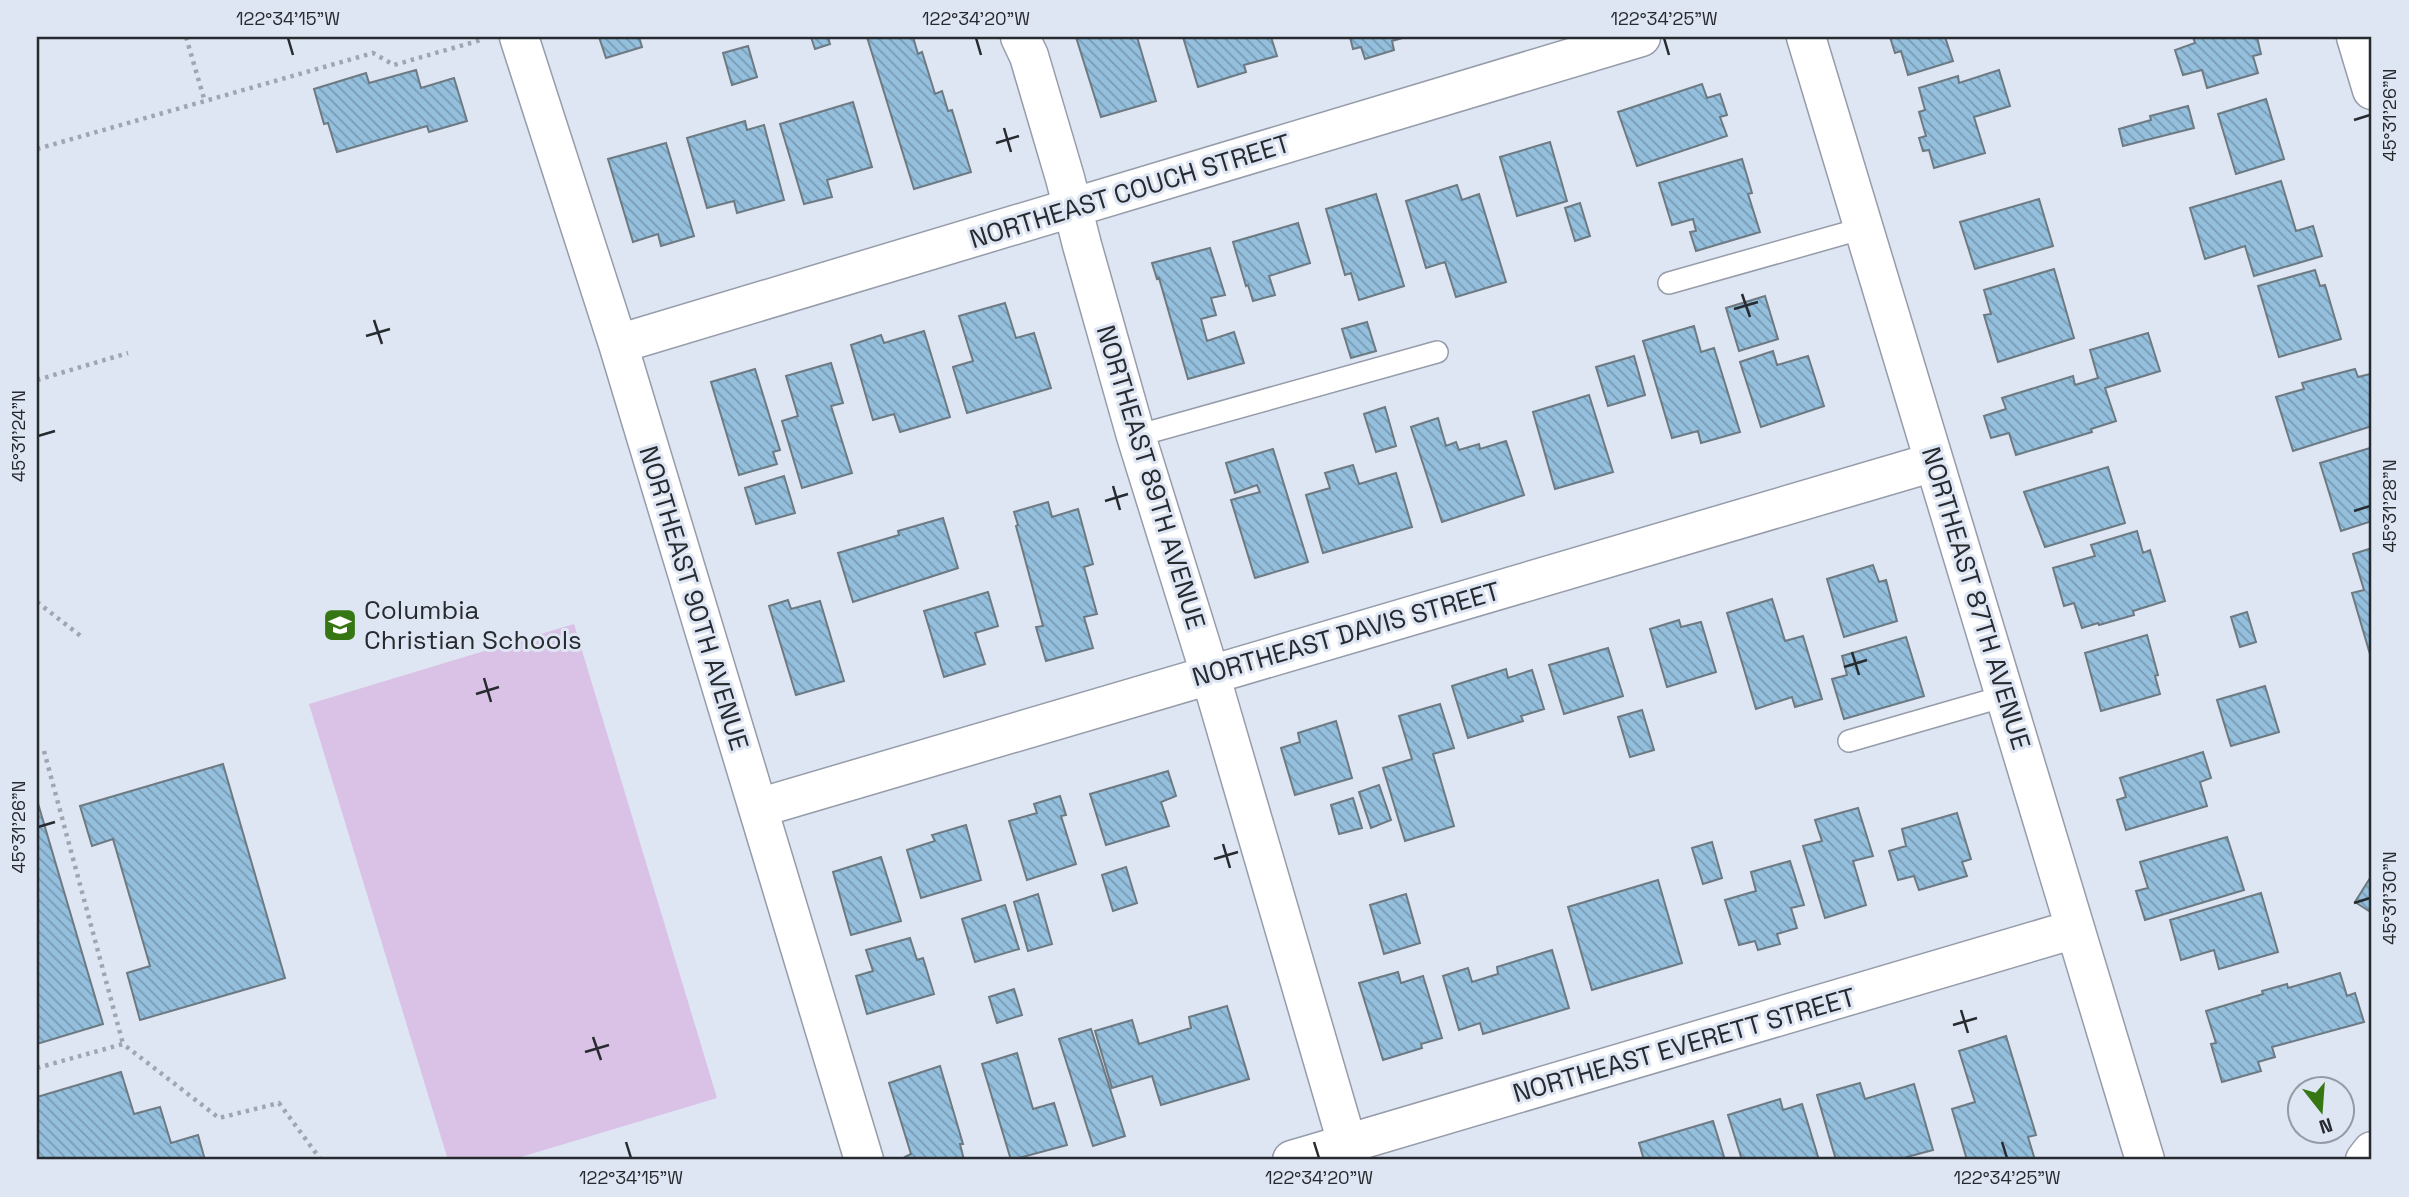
<svg xmlns="http://www.w3.org/2000/svg" width="2409" height="1197" font-family="'Space Grotesk',sans-serif">
  <style>
    .garden { fill: #dac1e6 }
    .building { fill: url(#building-back-hatch); stroke: #6d7a82; stroke-width: 2 }
    .lines { fill: none; stroke-linecap: round; stroke-linejoin: round }
    .lane-casing { stroke: #969ca9; stroke-width: 24 }
    .street-casing { stroke: #969ca9; stroke-width: 41 }
    .path { stroke: #a0a6b1; stroke-width: 4.5; stroke-dasharray: 3.5 5; stroke-linecap: butt }
    .lane { stroke: #fff; stroke-width: 21 }
    .street { stroke: #fff; stroke-width: 38 }
    .ticks { fill: none; stroke: #272a2f; stroke-width: 2.5 }
    .labels { text-anchor: middle; dominant-baseline: central; stroke-width: 6; stroke-linejoin: round; paint-order: stroke }
    .street-label { font-size: 26px; fill: #272a2f; stroke: #dee5f3 }
    .poi-label { font-size: 26px; fill: #272a2f; stroke: #dee5f3; text-anchor: start }
    .neatline { fill: none; stroke: #272a2f; stroke-width: 2.5 }
    .ticks-label { font-size: 18px; text-anchor: middle; fill: #272a2f }
  </style>
  <defs>
    <pattern id="building-back-hatch" width="6" height="6" patternUnits="userSpaceOnUse" patternTransform="scale(1.75)"><rect width="6" height="6" fill="#94bfdd"/><path d="M-1 5l2 2M0 0l6 6M5-1l2 2" fill="none" stroke="#799bb4"/></pattern>
  </defs>
  <rect width="100%" height="100%" fill="#dee5f3"/>
  <path class="garden" d="M 574,624 L 717,1098 L 511,1160 L 448,1160 L 309,704 Z"/>
  <path class="building" d="M 599,37 L 639,37 L 642,47 L 606,58 Z
    M 811,37 L 828,37 L 830,44 L 815,49 Z
    M 867,37 L 913,37 L 918,54 L 922,52 L 935,94 L 942,91 L 948,111 L 952,110 L 971,172 L 914,189 Z
    M 1076,37 L 1137,37 L 1156,101 L 1101,117 Z
    M 1183,37 L 1271,37 L 1277,56 L 1244,65 L 1246,72 L 1198,87 Z
    M 1350,37 L 1406,37 L 1392,41 L 1394,50 L 1365,59 L 1361,47 L 1353,49 Z
    M 1890,37 L 1945,37 L 1953,61 L 1908,75 L 1901,51 L 1895,53 Z
    M 2193,37 L 2257,37 L 2261,54 L 2253,56 L 2258,73 L 2207,88 L 2202,70 L 2183,75 L 2175,50 L 2195,43 Z
    M 748,46 L 757,77 L 732,85 L 723,53 Z
    M 416,70 L 421,88 L 454,78 L 467,121 L 429,132 L 427,126 L 337,152 L 328,123 L 324,124 L 314,89 L 366,73 L 369,83 Z
    M 1999,70 L 2010,106 L 1974,117 L 1985,153 L 1934,168 L 1929,150 L 1923,151 L 1919,138 L 1926,136 L 1919,112 L 1925,110 L 1919,88 L 1958,76 L 1959,83 Z
    M 1702,84 L 1707,98 L 1720,94 L 1727,115 L 1720,117 L 1727,136 L 1637,166 L 1618,112 Z
    M 2266,99 L 2284,159 L 2236,174 L 2218,114 Z
    M 853,102 L 872,167 L 827,180 L 832,197 L 804,204 L 780,124 Z
    M 2188,106 L 2194,128 L 2123,146 L 2119,129 L 2151,120 L 2150,116 Z
    M 745,121 L 747,130 L 764,125 L 784,200 L 737,213 L 734,201 L 707,208 L 687,138 Z
    M 1550,142 L 1567,201 L 1517,216 L 1500,157 Z
    M 666,143 L 694,236 L 661,246 L 658,234 L 633,242 L 608,159 Z
    M 1742,159 L 1752,193 L 1748,194 L 1760,232 L 1696,251 L 1690,232 L 1696,231 L 1693,219 L 1672,225 L 1659,183 Z
    M 2281,181 L 2296,231 L 2313,226 L 2322,256 L 2254,276 L 2245,246 L 2205,259 L 2190,208 Z
    M 1457,185 L 1462,200 L 1479,194 L 1506,282 L 1456,297 L 1445,262 L 1426,268 L 1406,201 Z
    M 1376,194 L 1404,286 L 1359,300 L 1351,273 L 1345,275 L 1326,209 Z
    M 2039,199 L 2053,246 L 1975,269 L 1960,222 Z
    M 1580,203 L 1590,236 L 1575,241 L 1565,208 Z
    M 1298,223 L 1310,263 L 1269,276 L 1275,295 L 1253,301 L 1248,285 L 1246,286 L 1233,242 Z
    M 1210,248 L 1225,295 L 1211,298 L 1216,315 L 1201,319 L 1207,341 L 1234,332 L 1244,363 L 1188,379 L 1159,278 L 1157,279 L 1152,263 Z
    M 2054,269 L 2074,338 L 1998,362 L 1984,315 L 1991,314 L 1984,290 Z
    M 2315,270 L 2320,286 L 2325,285 L 2341,339 L 2279,357 L 2258,286 Z
    M 1765,296 L 1778,339 L 1739,351 L 1726,308 Z
    M 1005,303 L 1016,338 L 1034,333 L 1051,388 L 967,413 L 953,367 L 973,361 L 959,316 Z
    M 1367,322 L 1376,351 L 1351,358 L 1342,329 Z
    M 1694,326 L 1701,352 L 1714,348 L 1740,432 L 1701,443 L 1698,431 L 1672,438 L 1643,341 Z
    M 924,331 L 950,417 L 900,432 L 894,414 L 873,420 L 851,345 L 881,335 L 884,343 Z
    M 2148,333 L 2160,371 L 2105,388 L 2116,421 L 2091,429 L 2092,432 L 2016,455 L 2009,433 L 1991,438 L 1984,416 L 2006,409 L 2002,398 L 2073,376 L 2075,385 L 2098,378 L 2090,350 Z
    M 1773,351 L 1777,365 L 1808,356 L 1824,406 L 1761,427 L 1740,362 Z
    M 1634,356 L 1645,395 L 1608,406 L 1596,367 Z
    M 831,363 L 843,403 L 831,406 L 852,473 L 802,488 L 782,421 L 798,416 L 786,376 Z
    M 755,369 L 780,450 L 773,452 L 777,464 L 739,475 L 711,382 Z
    M 2355,369 L 2358,377 L 2370,374 L 2372,382 L 2372,426 L 2293,451 L 2276,397 L 2304,389 L 2302,383 Z
    M 1589,395 L 1613,472 L 1555,489 L 1533,412 Z
    M 1385,407 L 1396,446 L 1376,452 L 1364,414 Z
    M 1438,418 L 1446,446 L 1456,442 L 1459,450 L 1479,444 L 1480,449 L 1506,441 L 1524,495 L 1442,522 L 1411,427 Z
    M 2370,448 L 2372,455 L 2372,521 L 2341,531 L 2320,463 Z
    M 1273,449 L 1308,562 L 1255,578 L 1231,500 L 1260,492 L 1257,485 L 1235,493 L 1226,463 Z
    M 1353,465 L 1359,484 L 1396,473 L 1412,527 L 1323,553 L 1306,495 L 1330,488 L 1325,473 Z
    M 2108,467 L 2125,523 L 2045,547 L 2024,492 Z
    M 784,476 L 795,513 L 756,524 L 745,488 Z
    M 1048,502 L 1052,517 L 1078,509 L 1093,564 L 1084,567 L 1097,614 L 1084,617 L 1093,648 L 1046,661 L 1036,627 L 1043,626 L 1016,526 L 1018,525 L 1014,512 Z
    M 943,518 L 958,568 L 853,602 L 838,553 L 899,535 L 898,531 Z
    M 2137,531 L 2143,553 L 2150,550 L 2165,601 L 2133,611 L 2134,615 L 2099,625 L 2098,623 L 2082,628 L 2074,603 L 2064,606 L 2053,568 L 2095,556 L 2091,545 Z
    M 2372,548 L 2372,661 L 2352,593 L 2364,590 L 2353,554 Z
    M 1873,565 L 1879,582 L 1886,580 L 1897,621 L 1844,637 L 1827,579 Z
    M 988,592 L 998,626 L 975,633 L 985,664 L 944,677 L 924,611 Z
    M 1772,599 L 1785,641 L 1803,636 L 1822,699 L 1795,707 L 1792,697 L 1756,709 L 1727,613 Z
    M 788,600 L 791,609 L 820,601 L 844,681 L 796,695 L 769,606 Z
    M 2247,612 L 2256,642 L 2240,647 L 2231,617 Z
    M 1679,620 L 1681,627 L 1701,622 L 1716,672 L 1667,687 L 1650,629 Z
    M 2147,635 L 2158,675 L 2155,676 L 2160,694 L 2101,711 L 2085,653 Z
    M 1906,637 L 1924,696 L 1844,719 L 1832,679 L 1847,675 L 1842,656 Z
    M 1608,648 L 1623,696 L 1564,714 L 1549,665 Z
    M 1506,669 L 1508,678 L 1532,670 L 1544,709 L 1521,716 L 1523,721 L 1468,738 L 1452,686 Z
    M 2265,686 L 2279,732 L 2231,746 L 2217,700 Z
    M 1440,704 L 1454,748 L 1433,754 L 1454,826 L 1405,841 L 1383,768 L 1412,759 L 1399,716 Z
    M 1642,710 L 1654,750 L 1630,757 L 1618,717 Z
    M 1336,721 L 1352,778 L 1295,795 L 1281,748 L 1300,742 L 1298,733 Z
    M 2203,752 L 2211,778 L 2200,782 L 2207,806 L 2126,830 L 2117,800 L 2126,797 L 2120,778 Z
    M 223,764 L 285,978 L 140,1020 L 127,973 L 150,966 L 113,839 L 92,846 L 80,806 Z
    M 1168,771 L 1176,796 L 1161,802 L 1169,826 L 1106,845 L 1090,794 Z
    M 1379,785 L 1391,820 L 1371,828 L 1359,792 Z
    M 1060,796 L 1066,815 L 1061,816 L 1076,864 L 1027,880 L 1009,821 L 1037,813 L 1034,804 Z
    M 1353,798 L 1362,828 L 1339,834 L 1331,805 Z
    M 37,800 L 103,1024 L 37,1044 Z
    M 1858,808 L 1873,856 L 1853,861 L 1866,905 L 1825,918 L 1803,846 L 1822,841 L 1815,820 Z
    M 1957,813 L 1971,859 L 1962,862 L 1967,876 L 1919,890 L 1914,876 L 1898,880 L 1889,851 L 1906,846 L 1902,829 Z
    M 966,825 L 981,880 L 921,898 L 907,850 L 935,841 L 932,835 Z
    M 2227,837 L 2244,890 L 2145,920 L 2136,891 L 2148,888 L 2140,862 Z
    M 1712,842 L 1722,878 L 1703,884 L 1692,848 Z
    M 881,857 L 901,921 L 851,935 L 833,872 Z
    M 1790,861 L 1804,905 L 1791,908 L 1797,928 L 1777,934 L 1780,944 L 1758,950 L 1755,941 L 1739,945 L 1725,900 L 1756,891 L 1751,872 Z
    M 1126,867 L 1137,903 L 1113,911 L 1102,875 Z
    M 2372,875 L 2372,913 L 2355,902 Z
    M 1658,880 L 1682,963 L 1592,990 L 1568,907 Z
    M 2261,893 L 2278,952 L 2219,969 L 2214,950 L 2181,960 L 2170,920 Z
    M 1038,894 L 1052,944 L 1028,951 L 1014,902 Z
    M 1406,894 L 1420,943 L 1384,954 L 1370,905 Z
    M 1005,905 L 1019,949 L 975,962 L 962,919 Z
    M 910,938 L 917,960 L 923,958 L 934,994 L 867,1014 L 856,976 L 873,971 L 866,950 Z
    M 1552,950 L 1569,1008 L 1483,1034 L 1480,1023 L 1459,1030 L 1443,976 L 1468,968 L 1472,982 L 1498,974 L 1497,967 Z
    M 1398,972 L 1401,983 L 1423,976 L 1442,1038 L 1421,1044 L 1422,1048 L 1383,1060 L 1359,983 Z
    M 2340,973 L 2347,996 L 2355,993 L 2364,1022 L 2272,1047 L 2275,1057 L 2258,1062 L 2261,1071 L 2222,1082 L 2211,1044 L 2216,1043 L 2206,1011 L 2263,994 L 2262,991 L 2287,984 L 2288,988 Z
    M 1014,989 L 1022,1015 L 997,1023 L 989,997 Z
    M 1227,1006 L 1249,1079 L 1161,1105 L 1152,1076 L 1112,1088 L 1095,1031 L 1132,1020 L 1139,1044 L 1191,1028 L 1189,1017 Z
    M 1091,1029 L 1125,1136 L 1093,1146 L 1059,1039 Z
    M 2006,1036 L 2036,1135 L 2028,1137 L 2035,1160 L 1967,1160 L 1952,1109 L 1975,1102 L 1959,1051 Z
    M 1017,1053 L 1033,1109 L 1054,1103 L 1067,1145 L 1011,1160 L 982,1064 Z
    M 940,1066 L 963,1144 L 960,1144 L 964,1160 L 907,1160 L 905,1157 L 911,1154 L 889,1083 Z
    M 121,1072 L 134,1114 L 160,1107 L 171,1143 L 198,1135 L 205,1160 L 37,1160 L 37,1097 Z
    M 1860,1083 L 1865,1099 L 1914,1084 L 1933,1150 L 1896,1160 L 1836,1160 L 1817,1095 Z
    M 1780,1099 L 1783,1110 L 1802,1104 L 1819,1160 L 1742,1160 L 1728,1115 Z
    M 1713,1121 L 1725,1160 L 1644,1160 L 1639,1143 Z"/>
  <g class="lines">
    <g class="lane-casing">
      <path id="lane" d="M 1669,283 L 1864,228
        M 1136,436 L 1437,352
        M 1849,741 L 2005,696"/>
    </g>
    <g class="street-casing">
      <path id="street" d="M 519,37 L 618,344 L 864,1160
        M 1020,37 L 1029,56 L 1065,178 L 1082,245 L 1136,436 L 1210,674 L 1352,1160
        M 1806,37 L 2145,1160
        M 2356,37 L 2372,90
        M 618,344 L 1641,37
        M 758,808 L 1934,462
        M 1292,1160 L 2075,929
        M 2365,1160 L 2372,1151"/>
    </g>
    <path class="path" d="M 186,37 L 205,102
      M 37,149 L 373,53 L 394,65 L 481,40
      M 37,380 L 128,353
      M 37,602 L 82,637
      M 44,751 L 123,1044
      M 37,1068 L 123,1044 L 219,1118 L 279,1103 L 321,1160"/>
    <use href="#lane" class="lane"/>
    <use href="#street" class="street"/>
  </g>
  <path class="ticks" d="M 288,38 L 293,55M 976,38 L 981,55M 1664,38 L 1669,55M 2354,120 L 2370,115M 1004,128 L 1011,152M 996,143 L 1019,136M 1742,294 L 1750,317M 1734,309 L 1758,302M 374,320 L 382,344M 366,336 L 390,329M 38,436 L 55,431M 1113,486 L 1120,510M 1105,501 L 1128,494M 2354,511 L 2370,506M 1852,652 L 1859,675M 1844,667 L 1867,660M 484,678 L 491,702M 476,694 L 499,687M 38,827 L 55,822M 1223,844 L 1230,868M 1214,859 L 1238,852M 2354,903 L 2370,898M 1961,1010 L 1968,1033M 1953,1025 L 1977,1018M 593,1037 L 601,1060M 585,1052 L 609,1045M 626,1142 L 631,1158M 1314,1142 L 1319,1158M 2002,1142 L 2007,1158"/>
  <defs>
    <g id="school-square" transform="scale(1.75)"><rect x="-9" y="-9" width="18" height="18" rx="4" fill="#367613" stroke="#dee5f3"/><path d="M0-5L7-2L0 1L-7-2ZM-4 1L0 2.5L4 1V4Q0 6-4 4Z" fill="#fff"/></g>
  </defs>
  <g fill-rule="evenodd">
    <use href="#school-square" x="340" y="625"/>
  </g>
  <g class="labels">
    <g class="street-label">
      <text transform="translate(1130 191) rotate(-17)">NORTHEAST COUCH STREET</text>
      <text transform="translate(1151 477) rotate(73)">NORTHEAST 89TH AVENUE</text>
      <text transform="translate(694 598) rotate(73)">NORTHEAST 90TH AVENUE</text>
      <text transform="translate(1976 598) rotate(73)">NORTHEAST 87TH AVENUE</text>
      <text transform="translate(1346 634) rotate(-16)">NORTHEAST DAVIS STREET</text>
      <text transform="translate(1684 1045) rotate(-16)">NORTHEAST EVERETT STREET</text>
    </g>
    <g class="poi-label">
      <text x="364" y="610">Columbia<tspan x="364" dy="30">Christian Schools</tspan></text>
    </g>
  </g>
  <rect width="2409" height="1197" fill="none" stroke="#dee5f3" stroke-width="77"/>
  <g transform="translate(2321 1110) rotate(163)"><circle r="33" fill="#dee5f3" stroke="#959aa5" stroke-width="2"/>
  <path d="M0-5L12 26L0 18L-12 26Z" fill="#367613"/>
  <text y="-10" font-size="19" font-weight="bold" text-anchor="middle" fill="#272a2f">N</text>
  </g>
  <rect x="38" y="38" width="2332" height="1120" class="neatline"/>
  <g class="ticks-label">
    <text x="288" y="25">122°34'15"W</text>
    <text x="976" y="25">122°34'20"W</text>
    <text x="1664" y="25">122°34'25"W</text>
    <text transform="translate(2390 115) rotate(-90)" y="6">45°31'26"N</text>
    <text transform="translate(19 436) rotate(-90)" y="6">45°31'24"N</text>
    <text transform="translate(2390 506) rotate(-90)" y="6">45°31'28"N</text>
    <text transform="translate(19 827) rotate(-90)" y="6">45°31'26"N</text>
    <text transform="translate(2390 898) rotate(-90)" y="6">45°31'30"N</text>
    <text x="631" y="1184">122°34'15"W</text>
    <text x="1319" y="1184">122°34'20"W</text>
    <text x="2007" y="1184">122°34'25"W</text>
  </g>
</svg>
